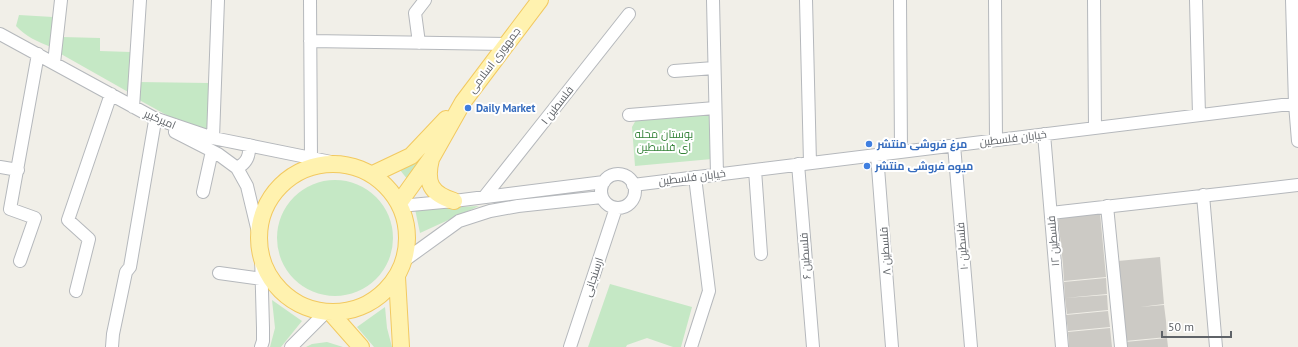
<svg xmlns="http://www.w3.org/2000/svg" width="1298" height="347" font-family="'PT Sans',Cairo,sans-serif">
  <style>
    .green { fill: #c5e8c5 }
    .building { fill: #cccac5 }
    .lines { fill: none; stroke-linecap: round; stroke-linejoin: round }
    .minor-casing { stroke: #b5b8bc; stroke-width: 14 }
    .major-casing { stroke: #f2c960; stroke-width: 18 }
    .minor { stroke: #fff; stroke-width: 12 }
    .major { stroke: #fff2af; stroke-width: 16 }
    .shop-dot { fill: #3f7fe0; stroke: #fff; stroke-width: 1.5 }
    .labels { text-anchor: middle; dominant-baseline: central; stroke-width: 4; stroke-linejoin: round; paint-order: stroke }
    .street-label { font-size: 11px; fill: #5f6368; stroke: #fff }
    .shop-label { font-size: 11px; font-weight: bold; fill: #366cbe; stroke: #fff; text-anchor: start }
    .park-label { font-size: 11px; fill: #348238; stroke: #fff }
  </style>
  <rect width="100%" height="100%" fill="#f1efe8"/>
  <path class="green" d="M 19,15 L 53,17 L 51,47 C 38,42 25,36 16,26 Z
    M 62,37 L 100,38 L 100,51 L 131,52 L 130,93 L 61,54 Z
    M 138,82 L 209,83 L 207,131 L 172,118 L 141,101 L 138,98 Z
    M 711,114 L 712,159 L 635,166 L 632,127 L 636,120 Z
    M 430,148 L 408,180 L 400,170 Z
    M277 238a58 58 0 1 1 116 0a58 58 0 1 1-116 0Z
    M 479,206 L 420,233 L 415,209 Z
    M 610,284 L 692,307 L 681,347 L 673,347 L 647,338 L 627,345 L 626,347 L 588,347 Z
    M 272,300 L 302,321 L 281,347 L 270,347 L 275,328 Z
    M 385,307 L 387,328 L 392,347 L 374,347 L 357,327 Z
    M 327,342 L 343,347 L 306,347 L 312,344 Z"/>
  <path class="building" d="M 1100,213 L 1106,277 L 1064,281 L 1063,265 L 1078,264 L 1063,265 L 1058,217 Z
    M 1160,257 L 1164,304 L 1140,307 L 1164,305 L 1166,321 L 1124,325 L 1118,261 Z
    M 1106,278 L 1107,294 L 1065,298 L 1064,282 Z
    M 1107,295 L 1108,310 L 1067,314 L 1065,298 Z
    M 1108,311 L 1110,327 L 1068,331 L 1066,315 Z
    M 1166,321 L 1167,337 L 1125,341 L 1124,325 Z
    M 1110,328 L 1112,347 L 1069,347 L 1068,332 Z
    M 1167,338 L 1168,347 L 1125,347 L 1125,342 Z"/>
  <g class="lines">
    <g class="minor-casing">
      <path id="minor" d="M 310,0 L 311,158
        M 713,0 L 717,174
        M 806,0 L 810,163
        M 900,0 L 901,152
        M 995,0 L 996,140
        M 1094,0 L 1095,128
        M 1196,0 L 1199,115
        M 1292,0 L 1295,104 L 1298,141
        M 0,34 L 154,118 L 213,138 L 336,163
        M 310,41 L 507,44
        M 419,43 L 415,13 L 425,0
        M 54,63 L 61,0
        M 674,71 L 714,68
        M 133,107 L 140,0
        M 629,115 L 715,108
        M 175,132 L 218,154 L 237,168 L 247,186 L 259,236
        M 1044,134 L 1062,347
        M 213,138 L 218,0
        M 954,145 L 971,347
        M 877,155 L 892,347
        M 798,164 L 813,347
        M 0,167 L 18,170
        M 237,168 C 247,163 250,156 249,145
        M 755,170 L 761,254
        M601 191a17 17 0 1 1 34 0a17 17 0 1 1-34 0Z
        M 633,185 L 1298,103
        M 203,192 L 212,151
        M 1203,195 L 1216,347
        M 485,196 L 629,14
        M 400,206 L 454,201 L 604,182
        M 1107,206 L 1121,347
        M 1051,213 L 1298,185
        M 261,255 L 263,328 L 263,341 L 261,347
        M 405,260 L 459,221 L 490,211 L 518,206 L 602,197
        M 20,261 L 35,218 L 10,209 L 38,54
        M 219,273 L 262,279
        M 76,291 L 89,239 L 68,220 L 111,94
        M 112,347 L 113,334 L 126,272 L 130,267 L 155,121
        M 291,347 L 326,312
        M 570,347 L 616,208
        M 691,347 L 709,291 L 695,177"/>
    </g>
    <g class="major-casing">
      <path id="major" d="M 431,159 C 425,183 431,194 454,201
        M259 238a74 74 0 1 1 148 0a74 74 0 1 1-148 0Z
        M 373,174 L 411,156 L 446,119
        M 399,203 L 432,157 L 463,102 L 540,0
        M 397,277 L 401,347
        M 331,313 L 361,347"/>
    </g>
    <use href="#minor" class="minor"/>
    <use href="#major" class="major"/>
  </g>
  <g class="shop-dot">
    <circle cx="468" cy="108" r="4"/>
    <circle cx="869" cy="144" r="4"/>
    <circle cx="867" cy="166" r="4"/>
  </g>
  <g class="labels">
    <g class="street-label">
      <text transform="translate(494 60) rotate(-53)">جمهوری اسلامی</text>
      <text transform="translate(557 105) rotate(-52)">فلسطین ۱</text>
      <text transform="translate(160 119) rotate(23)">امیرکبیر</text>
      <text transform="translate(1013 138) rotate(-7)">خیابان فلسطین</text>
      <text transform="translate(692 177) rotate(-7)">خیابان فلسطین</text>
      <text transform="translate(1053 241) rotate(-95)">فلسطین ۱۲</text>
      <text transform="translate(962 246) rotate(-95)">فلسطین ۱۰</text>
      <text transform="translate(885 251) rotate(-94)">فلسطین ۸</text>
      <text transform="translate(805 256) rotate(-94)">فلسطین ۶</text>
      <text transform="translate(593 277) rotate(-72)">ارسنجانی</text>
    </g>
    <g class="shop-label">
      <text x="476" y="108">Daily Market</text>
      <text x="877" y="144">مرغ فروشی منتشر</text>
      <text x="875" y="166">میوه فروشی منتشر</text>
    </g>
    <g class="park-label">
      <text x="664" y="134">بوستان محله<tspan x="664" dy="13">ای فلسطین</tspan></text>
    </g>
  </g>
  <path d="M1162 331v6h69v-6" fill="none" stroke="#5f6368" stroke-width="2"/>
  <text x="1168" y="331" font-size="12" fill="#5f6368" stroke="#ffffff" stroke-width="3" paint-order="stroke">50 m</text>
</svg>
